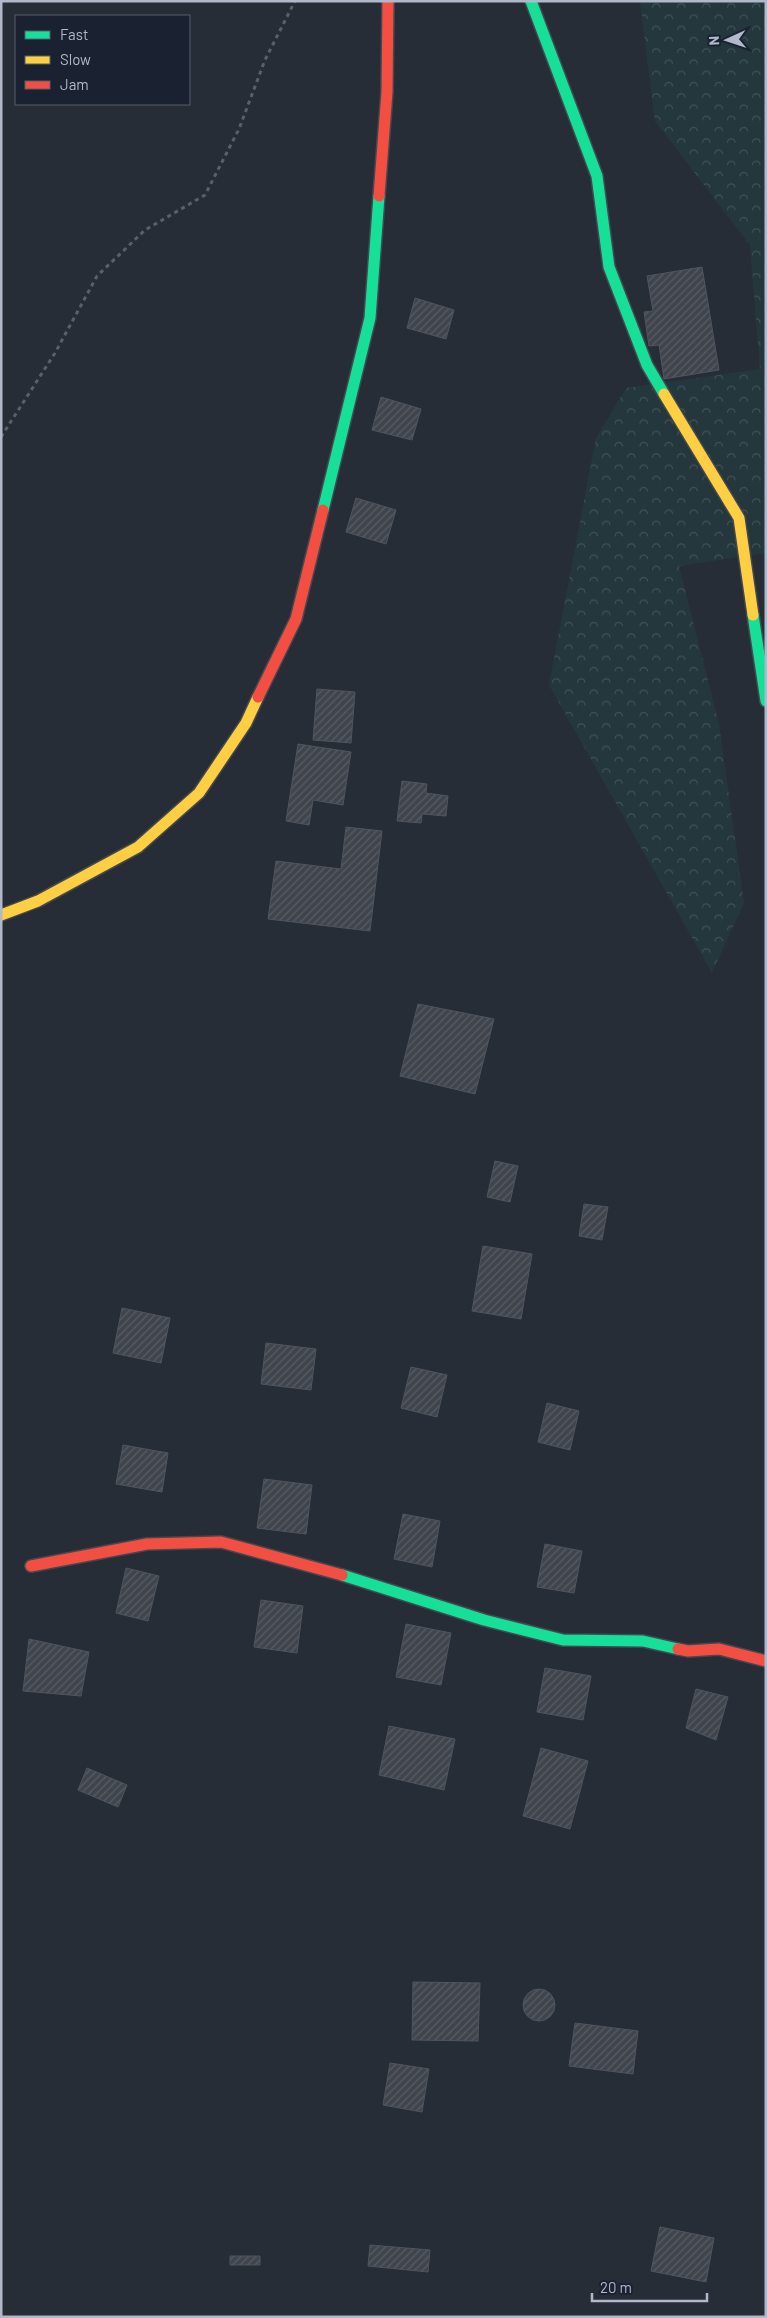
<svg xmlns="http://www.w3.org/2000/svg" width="767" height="2318" font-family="Barlow,sans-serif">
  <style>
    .forest { fill: url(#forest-crowns) }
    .building { fill: url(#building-hatch); stroke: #4f555f }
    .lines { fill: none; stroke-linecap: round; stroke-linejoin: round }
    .fast-casing { stroke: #444850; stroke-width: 14 }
    .slow-casing { stroke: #444850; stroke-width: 14 }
    .jam-casing { stroke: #444850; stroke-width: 14 }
    .path { stroke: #5a6068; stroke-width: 3; stroke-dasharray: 4 4; stroke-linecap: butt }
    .fast { stroke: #16e098; stroke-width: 11 }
    .slow { stroke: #ffcf43; stroke-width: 11 }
    .jam { stroke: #f24e42; stroke-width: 11 }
  </style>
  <defs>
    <pattern id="forest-crowns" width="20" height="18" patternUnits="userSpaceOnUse" patternTransform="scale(1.25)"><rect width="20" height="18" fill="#24373d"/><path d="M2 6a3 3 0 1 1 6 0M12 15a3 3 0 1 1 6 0" fill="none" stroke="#415258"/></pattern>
    <pattern id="building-hatch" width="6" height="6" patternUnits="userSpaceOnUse" patternTransform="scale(1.25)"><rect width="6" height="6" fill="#3f444d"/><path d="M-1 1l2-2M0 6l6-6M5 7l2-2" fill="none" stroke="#585d65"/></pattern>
  </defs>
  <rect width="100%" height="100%" fill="#272d37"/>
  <path class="forest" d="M 640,1 L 766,1 L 766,553 L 679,566 L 719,724 L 744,903 L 712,973 L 549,685 L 596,438 L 626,388 L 760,369 L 750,245 L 655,121 Z"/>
  <path class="building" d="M 702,267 L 719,370 L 664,379 L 659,345 L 649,346 L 644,312 L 653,311 L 647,276 Z
    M 415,298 L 454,310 L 446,339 L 407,328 Z
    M 381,397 L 421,409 L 412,440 L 372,430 Z
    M 356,498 L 396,510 L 386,544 L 346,532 Z
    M 317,689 L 355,692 L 351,743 L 313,740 Z
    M 298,744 L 351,752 L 343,805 L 313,800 L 309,825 L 286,821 Z
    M 402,781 L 427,784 L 426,793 L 448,796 L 446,816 L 422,814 L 421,823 L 397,821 Z
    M 346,827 L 382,831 L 370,931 L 268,919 L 276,861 L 341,869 Z
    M 418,1004 L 494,1019 L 475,1094 L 400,1076 Z
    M 495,1161 L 518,1166 L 510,1202 L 487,1197 Z
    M 584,1204 L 608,1207 L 602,1240 L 579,1236 Z
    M 483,1246 L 532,1254 L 521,1319 L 472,1311 Z
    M 122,1308 L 170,1318 L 161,1363 L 113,1353 Z
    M 266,1343 L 316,1349 L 311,1390 L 261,1384 Z
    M 411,1367 L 447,1375 L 437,1417 L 401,1408 Z
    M 547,1403 L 579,1411 L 570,1450 L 538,1442 Z
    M 123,1445 L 168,1453 L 162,1492 L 116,1484 Z
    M 264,1479 L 312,1485 L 306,1534 L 257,1528 Z
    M 403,1514 L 440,1521 L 432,1567 L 394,1559 Z
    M 545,1544 L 582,1551 L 574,1593 L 537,1587 Z
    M 126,1568 L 159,1576 L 148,1621 L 116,1613 Z
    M 261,1600 L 303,1606 L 297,1653 L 254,1647 Z
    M 406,1624 L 451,1633 L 441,1685 L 396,1677 Z
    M 29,1639 L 89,1652 L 81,1696 L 23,1691 Z
    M 545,1668 L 591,1676 L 583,1720 L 537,1712 Z
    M 696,1689 L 728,1697 L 716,1740 L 686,1728 Z
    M 389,1726 L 455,1739 L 444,1790 L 379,1775 Z
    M 541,1748 L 588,1761 L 570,1829 L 523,1816 Z
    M 87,1768 L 127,1785 L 118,1807 L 78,1790 Z
    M 413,1982 L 480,1983 L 478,2041 L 412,2040 Z
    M523 2005a16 16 0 1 1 32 0a16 16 0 1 1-32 0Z
    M 575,2023 L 638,2031 L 633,2074 L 569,2066 Z
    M 390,2063 L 429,2069 L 422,2112 L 383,2105 Z
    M 660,2227 L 714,2238 L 706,2282 L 651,2271 Z
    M 370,2245 L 430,2250 L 428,2272 L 368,2266 Z
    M 230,2256 L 260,2256 L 260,2265 L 230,2265 Z"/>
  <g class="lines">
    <g class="fast-casing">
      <path id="fast" d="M 531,1 L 597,176 L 609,267 L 647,365 L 664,394
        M 323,510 L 370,318 L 379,196
        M 753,615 L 766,701
        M 342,1575 L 484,1620 L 563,1640 L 643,1641 L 678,1649"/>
    </g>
    <g class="slow-casing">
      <path id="slow" d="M 664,394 L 739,518 L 753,615
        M 1,915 L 38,901 L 138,847 L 199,793 L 246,723 L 258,697"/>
    </g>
    <g class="jam-casing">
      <path id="jam" d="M 379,196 L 387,92 L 388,1
        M 258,697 L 296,619 L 323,510
        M 31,1566 L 147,1544 L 221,1542 L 342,1575
        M 678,1649 L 688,1651 L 719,1649 L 766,1661"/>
    </g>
    <path class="path" d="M 1,437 L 55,353 L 97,276 L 145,230 L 205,195 L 239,129 L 265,60 L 295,1"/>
    <use href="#fast" class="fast"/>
    <use href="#slow" class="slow"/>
    <use href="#jam" class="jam"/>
  </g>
  <rect width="767" height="2318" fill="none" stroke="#b0b8c9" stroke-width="5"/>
  <rect x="15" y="15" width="175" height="90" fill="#1a2232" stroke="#565e6e"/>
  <rect x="25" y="31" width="25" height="8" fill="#16e098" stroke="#565e6e"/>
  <text x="60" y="40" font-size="15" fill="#b0b8c9">Fast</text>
  <rect x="25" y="56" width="25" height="8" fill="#ffcf43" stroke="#565e6e"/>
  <text x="60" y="65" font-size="15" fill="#b0b8c9">Slow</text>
  <rect x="25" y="81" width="25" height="8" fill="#f24e42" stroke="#565e6e"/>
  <text x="60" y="90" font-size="15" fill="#b0b8c9">Jam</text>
  <g transform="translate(727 40) rotate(267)" stroke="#1a2232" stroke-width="4" paint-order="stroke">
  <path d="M0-4L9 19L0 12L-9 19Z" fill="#b0b8c9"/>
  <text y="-8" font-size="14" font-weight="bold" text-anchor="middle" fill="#b0b8c9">N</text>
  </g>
  <path d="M592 2293v8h115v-8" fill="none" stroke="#b0b8c9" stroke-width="2.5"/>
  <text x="600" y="2293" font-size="15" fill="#b0b8c9" stroke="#1a2232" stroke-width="4" paint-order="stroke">20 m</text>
</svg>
